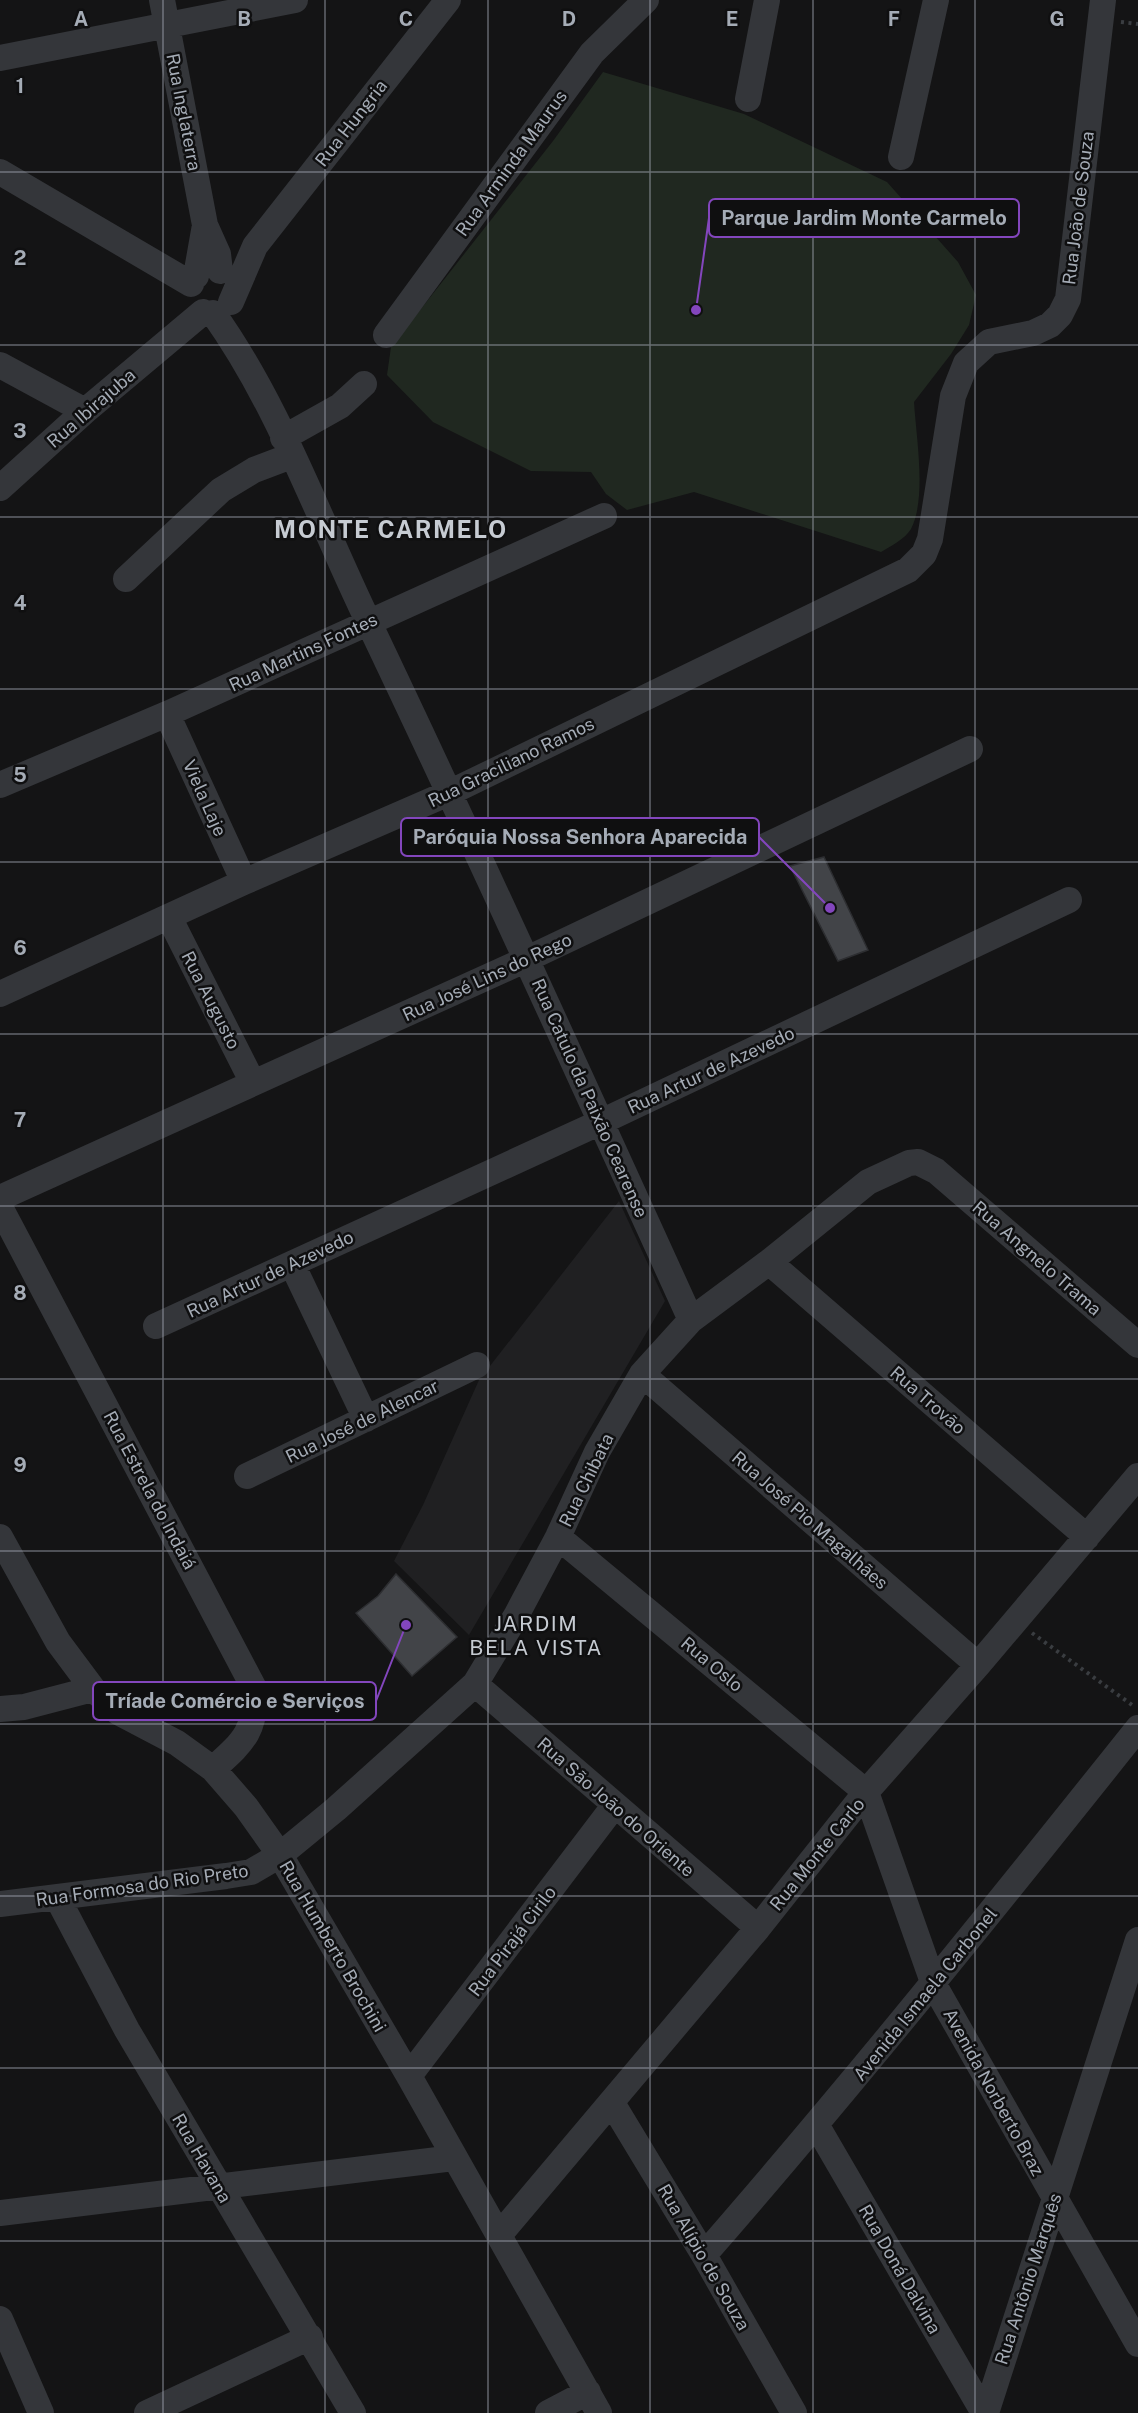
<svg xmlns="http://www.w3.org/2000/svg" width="1138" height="2413" font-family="'Public Sans',sans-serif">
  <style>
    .built { fill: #202022 }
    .green { fill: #202820 }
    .building { fill: #424448; stroke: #2d2e31; stroke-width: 1.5 }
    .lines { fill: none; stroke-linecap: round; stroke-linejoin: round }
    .path { stroke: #3a3d41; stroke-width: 4; stroke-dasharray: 3 4.5; stroke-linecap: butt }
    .minor { stroke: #34363a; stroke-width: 26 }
    .grid { fill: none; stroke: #a5acb6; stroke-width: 1.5; stroke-opacity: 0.55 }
    .labels { text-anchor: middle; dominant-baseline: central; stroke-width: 5; stroke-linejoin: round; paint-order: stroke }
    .street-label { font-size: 18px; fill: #a5acb6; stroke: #0f0f10 }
    .quarter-label { font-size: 21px; letter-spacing: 1.5px; fill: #c6cbd2; stroke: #0f0f10 }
    .district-label { font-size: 24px; font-weight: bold; letter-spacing: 1.5px; fill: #c6cbd2; stroke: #0f0f10 }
    .grid-label { font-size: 20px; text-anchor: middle; font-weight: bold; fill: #a5acb6; stroke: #0f0f10; stroke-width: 5; stroke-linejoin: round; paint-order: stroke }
    .leader { fill: none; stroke: #8346bd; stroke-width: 2 }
    .callout-dot { fill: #8346bd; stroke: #0f0f10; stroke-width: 2 }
    .callout { fill: #0f0f10; stroke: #8346bd; stroke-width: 2 }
    .callout-label { font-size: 20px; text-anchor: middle; font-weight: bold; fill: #a5acb6 }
  </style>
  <rect width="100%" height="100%" fill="#141415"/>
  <path class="built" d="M 619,1201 L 665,1301 L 469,1635 L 394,1561 L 423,1505 L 479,1380 Z"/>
  <path class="green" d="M 603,72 L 744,114 L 887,182 L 958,262 L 976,295 L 969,325 L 951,354 L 914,402 C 916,436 927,498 911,529 C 905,539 891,546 881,552 L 694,492 L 627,510 L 606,494 L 591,472 L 531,471 L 433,422 L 387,375 L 391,347 L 553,141 Z"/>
  <path class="building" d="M 824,857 L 868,950 L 838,961 L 790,866 Z
    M 396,1574 L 457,1637 L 412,1676 L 356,1613 L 378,1596 Z"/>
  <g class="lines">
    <path class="path" d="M 1121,22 L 1138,24
      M 1032,1633 L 1135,1707"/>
    <path class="minor" d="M 162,0 L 205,225 L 218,254 L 220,271
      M 0,58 L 295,0
      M 748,99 L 767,0
      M 901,157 L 936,0
      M 0,172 L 191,284
      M 196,276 L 205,225
      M 231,302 L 255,246 L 448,0
      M 213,313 C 280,407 319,520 369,623 C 479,854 585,1087 691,1320
      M 386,335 L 592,53 L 646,0
      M 0,365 L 85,411
      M 283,438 L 340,406 L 364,384
      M 0,488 L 85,411 L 203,312
      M 126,579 L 221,490 L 254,470 L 291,456
      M 167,714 L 244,882
      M 0,785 L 167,714 L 604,516
      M 169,917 L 253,1083
      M 0,994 L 244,882 L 451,792 L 908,570 L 924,554 L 930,539 L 953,396 L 966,363 L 989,342 L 1033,333 L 1050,325 L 1060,315 L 1068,299 L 1103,0
      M 0,1198 L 527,959 L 970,749
      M 0,1207 L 254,1688 C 257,1731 243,1742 213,1769
      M 769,1262 L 1087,1537
      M 292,1264 L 366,1419
      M 156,1326 L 601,1122 L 1069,900
      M 642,1374 L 978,1665
      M 247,1476 L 477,1365
      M 0,1537 L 58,1642 L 93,1689 L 118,1712 L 177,1743 L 213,1769 L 246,1807 L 280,1855 L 409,2076 L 599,2413
      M 558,1537 L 866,1792 L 934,1985 L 1138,2344
      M 475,1684 L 758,1928
      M 0,1709 L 24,1707 L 93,1689
      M 58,1899 L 127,2030 L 353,2413
      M 0,1904 L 226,1876 L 251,1872 L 280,1855 L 336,1809 L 475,1684 L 516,1616 L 558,1537 L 597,1452 L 642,1374 L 691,1320 L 769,1262 L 868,1182 L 909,1163 L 918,1162 L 936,1171 L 1138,1345
      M 409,2076 L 614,1806
      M 612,2103 L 704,2255 L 794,2413
      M 817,2126 L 984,2413
      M 0,2213 L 454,2158
      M 500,2234 L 758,1928 L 866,1792 L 978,1665 L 1138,1476
      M 704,2255 C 854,2083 996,1906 1138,1728
      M 0,2319 L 41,2413
      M 147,2413 L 310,2337
      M 548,2413 L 588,2392
      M 986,2413 L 1138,1940"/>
  </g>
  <path class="grid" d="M 163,0 L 163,2413M 325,0 L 325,2413M 488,0 L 488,2413M 650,0 L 650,2413M 813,0 L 813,2413M 975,0 L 975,2413M 0,172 L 1138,172M 0,345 L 1138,345M 0,517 L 1138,517M 0,689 L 1138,689M 0,862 L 1138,862M 0,1034 L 1138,1034M 0,1206 L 1138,1206M 0,1379 L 1138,1379M 0,1551 L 1138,1551M 0,1724 L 1138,1724M 0,1896 L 1138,1896M 0,2068 L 1138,2068M 0,2241 L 1138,2241"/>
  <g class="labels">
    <g class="street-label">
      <text transform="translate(184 112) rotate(79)">Rua Inglaterra</text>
      <text transform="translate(351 123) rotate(-52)">Rua Hungria</text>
      <text transform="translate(511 163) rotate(-54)">Rua Arminda Maurus</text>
      <text transform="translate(1078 208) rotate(-83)">Rua João de Souza</text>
      <text transform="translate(91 408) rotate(-41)">Rua Ibirajuba</text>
      <text transform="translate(303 652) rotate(-25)">Rua Martins Fontes</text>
      <text transform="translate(511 762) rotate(-26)">Rua Graciliano Ramos</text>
      <text transform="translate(205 798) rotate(66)">Viela Laje</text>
      <text transform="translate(487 977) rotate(-25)">Rua José Lins do Rego</text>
      <text transform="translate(211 1000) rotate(63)">Rua Augusto</text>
      <text transform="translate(711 1070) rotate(-25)">Rua Artur de Azevedo</text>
      <text transform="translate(590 1098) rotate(66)">Rua Catulo da Paixão Cearense</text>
      <text transform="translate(1037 1258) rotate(41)">Rua Angnelo Trama</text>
      <text transform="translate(270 1274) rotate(-25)">Rua Artur de Azevedo</text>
      <text transform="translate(928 1400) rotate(41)">Rua Trovão</text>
      <text transform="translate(362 1421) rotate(-26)">Rua José de Alencar</text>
      <text transform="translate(586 1480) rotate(-64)">Rua Chibata</text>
      <text transform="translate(150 1490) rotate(62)">Rua Estrela do Indaiá</text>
      <text transform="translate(810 1520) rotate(41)">Rua José Pio Magalhães</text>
      <text transform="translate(712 1664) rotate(40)">Rua Oslo</text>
      <text transform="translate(616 1807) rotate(41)">Rua São João do Oriente</text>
      <text transform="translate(817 1854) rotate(-51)">Rua Monte Carlo</text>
      <text transform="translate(142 1885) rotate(-8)">Rua Formosa do Rio Preto</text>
      <text transform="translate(512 1941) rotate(-53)">Rua Pirajá Cirilo</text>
      <text transform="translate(333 1946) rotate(60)">Rua Humberto Brochini</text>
      <text transform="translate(925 1994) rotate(-51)">Avenida Ismaela Carbonel</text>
      <text transform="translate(994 2092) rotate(61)">Avenida Norberto Braz</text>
      <text transform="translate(202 2158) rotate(60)">Rua Havana</text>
      <text transform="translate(704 2257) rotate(60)">Rua Alípio de Souza</text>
      <text transform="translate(900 2269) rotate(60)">Rua Doná Dalvina</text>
      <text transform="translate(1028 2279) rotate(-72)">Rua Antônio Marquês</text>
    </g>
    <g class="quarter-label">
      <text x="536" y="1623">JARDIM<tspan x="536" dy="24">BELA VISTA</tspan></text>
    </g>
    <g class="district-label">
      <text x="391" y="529">MONTE CARMELO</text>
    </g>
  </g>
  <g class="grid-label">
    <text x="81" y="26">A</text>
    <text x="244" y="26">B</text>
    <text x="406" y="26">C</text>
    <text x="569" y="26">D</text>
    <text x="732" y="26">E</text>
    <text x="894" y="26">F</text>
    <text x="1057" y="26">G</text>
    <text x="20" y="93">1</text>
    <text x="20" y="265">2</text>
    <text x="20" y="438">3</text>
    <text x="20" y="610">4</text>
    <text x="20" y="782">5</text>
    <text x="20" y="955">6</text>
    <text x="20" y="1127">7</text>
    <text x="20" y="1300">8</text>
    <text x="20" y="1472">9</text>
  </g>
  <path class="leader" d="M696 310L709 218M830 908L759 837M406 1625L376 1701"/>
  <g class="callout-dot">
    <circle cx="696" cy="310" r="6"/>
    <circle cx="830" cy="908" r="6"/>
    <circle cx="406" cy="1625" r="6"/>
  </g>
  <g class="callout">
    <rect x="709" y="199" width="310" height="38" rx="6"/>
    <rect x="401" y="818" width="358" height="38" rx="6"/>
    <rect x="93" y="1682" width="283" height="38" rx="6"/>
  </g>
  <g class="callout-label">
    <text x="864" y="225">Parque Jardim Monte Carmelo</text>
    <text x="580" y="844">Paróquia Nossa Senhora Aparecida</text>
    <text x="235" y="1708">Tríade Comércio e Serviços</text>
  </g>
</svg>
